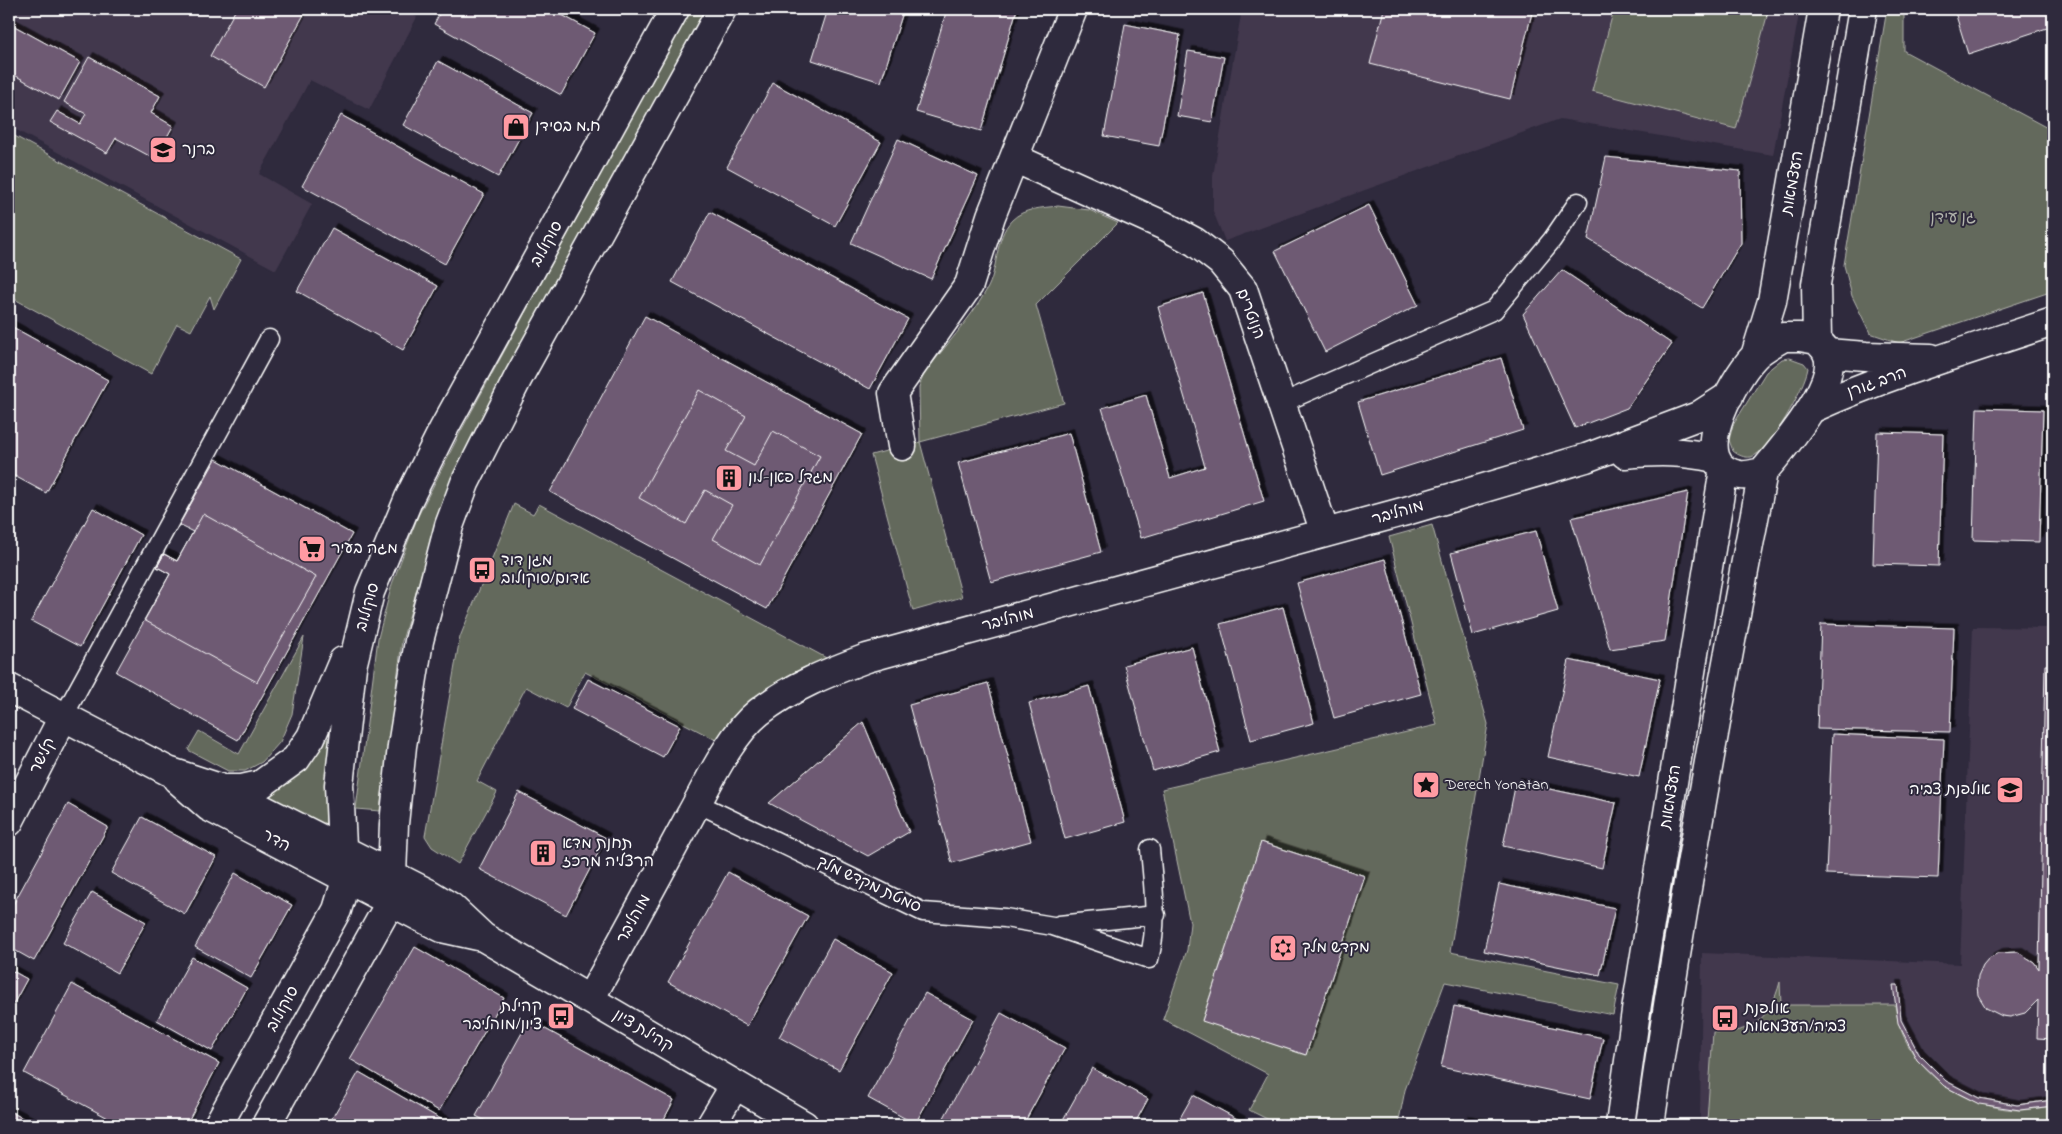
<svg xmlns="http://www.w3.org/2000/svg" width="2062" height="1134" font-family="'Indie Flower','Playpen Sans Hebrew',sans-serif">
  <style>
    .built { fill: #42384d }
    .green { fill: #64695b; stroke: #b2b4ad; fill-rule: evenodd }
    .building { fill: #6e5a73; stroke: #fff; filter: url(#shadow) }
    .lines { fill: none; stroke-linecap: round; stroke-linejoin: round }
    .service-casing { stroke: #fff; stroke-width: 21 }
    .minor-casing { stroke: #fff; stroke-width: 31 }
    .tertiary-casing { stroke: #fff; stroke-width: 31 }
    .service { stroke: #2f2a3d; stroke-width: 18 }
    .minor { stroke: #2f2a3d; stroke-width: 28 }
    .tertiary { stroke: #2f2a3d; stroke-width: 28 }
    .labels { text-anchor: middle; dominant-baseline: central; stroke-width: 4; stroke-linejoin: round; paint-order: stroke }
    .poi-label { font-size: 16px; fill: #fff; stroke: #2f2a3d; text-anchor: start }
    .street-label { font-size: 16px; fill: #fff; stroke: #2f2a3d }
    .park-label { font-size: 16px; fill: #b2b4ad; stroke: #2f2a3d }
  </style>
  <defs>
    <filter id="shadow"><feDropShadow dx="4.5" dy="-4.5" stdDeviation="0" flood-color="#0009"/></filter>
  </defs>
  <rect width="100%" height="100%" fill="#2f2a3d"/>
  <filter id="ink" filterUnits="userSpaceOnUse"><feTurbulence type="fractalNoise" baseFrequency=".02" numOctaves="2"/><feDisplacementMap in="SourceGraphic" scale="10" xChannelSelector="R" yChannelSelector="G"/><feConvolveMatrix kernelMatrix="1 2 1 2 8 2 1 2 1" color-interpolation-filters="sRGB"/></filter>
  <g filter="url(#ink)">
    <path class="built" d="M 9,9 L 401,9 L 417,17 L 369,110 L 310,80 L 259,174 L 312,204 L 276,270 L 9,126 Z
      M 1242,9 L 1800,9 L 1773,155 L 1560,119 L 1225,241 L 1213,211 L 1213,176 Z
      M 1973,627 L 2053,628 L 2053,1125 L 1700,1121 L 1702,953 L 1960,964 Z"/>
    <path class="green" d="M 690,9 L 706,9 L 473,437 L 437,520 L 402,641 L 380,811 L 356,809 L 378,638 L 392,584 L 418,516 L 461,431 Z
      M 1614,9 L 1769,9 L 1736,129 L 1592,91 Z
      M 1887,9 L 1904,9 L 1904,51 L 2053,131 L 2053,291 L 1899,343 L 1870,333 L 1852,296 L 1844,265 Z
      M 9,133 L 241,259 L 214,309 L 210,296 L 191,331 L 177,324 L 151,374 L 9,296 Z
      M 1058,206 L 1089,210 L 1118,223 L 1036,305 L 1064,403 L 920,442 L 962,597 L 913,611 L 871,455 L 920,442 L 919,387 L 924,374 C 944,347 969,321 986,291 C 999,270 994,238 1012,220 C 1024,208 1042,208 1058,206 Z
      M 1790,358 L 1804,363 L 1808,368 C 1805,387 1770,452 1751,457 C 1744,458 1738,455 1733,451 L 1729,440 L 1733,425 L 1766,372 L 1782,359 Z
      M 514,504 L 533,514 L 539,504 L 832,661 L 751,703 L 716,740 L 585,672 L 566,708 L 526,687 L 477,781 L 497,792 L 458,864 L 432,847 L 425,836 L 460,637 Z
      M 1432,525 L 1488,724 L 1450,952 L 1619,985 L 1613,1015 L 1445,982 L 1405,1090 L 1398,1125 L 1279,1125 L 1249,1110 L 1268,1074 L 1163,1019 L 1187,950 L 1190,923 L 1162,789 L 1437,725 L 1389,537 ZM 1261,842 L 1365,876 L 1305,1055 L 1202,1020 Z
      M 304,637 L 292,714 L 280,742 L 262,762 L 245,771 L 228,771 L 188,750 L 199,731 L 239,754 Z
      M 330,736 L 325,831 L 257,796 L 303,768 Z
      M 1780,982 L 1781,1005 L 1895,1005 C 1903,1067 1959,1108 2019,1110 C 2030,1110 2042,1107 2053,1106 L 2053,1125 L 1707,1121 L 1713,1032 C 1752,1034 1770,1019 1780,982 Z"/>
    <path class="building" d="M 236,9 L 307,9 L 264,87 L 210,56 Z
      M 442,9 L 551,9 L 595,33 L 561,95 L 434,24 Z
      M 828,9 L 904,9 L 881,82 L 812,60 Z
      M 947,9 L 1017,9 L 981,131 L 916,112 Z
      M 1384,9 L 1533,9 L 1510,99 L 1370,64 Z
      M 1954,9 L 2053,9 L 2053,26 L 1968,54 Z
      M 9,23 L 80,62 L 59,100 L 9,72 Z
      M 1125,24 L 1180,35 L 1159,146 L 1104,136 Z
      M 1188,51 L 1224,57 L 1212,122 L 1177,116 Z
      M 89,57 L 160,96 L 151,113 L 173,126 L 155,159 L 116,138 L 107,153 L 50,122 L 57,111 L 80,124 L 86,114 L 64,102 Z
      M 438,61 L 533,113 L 498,177 L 403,125 Z
      M 773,83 L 881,142 L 835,226 L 727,167 Z
      M 341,115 L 484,194 L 445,264 L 302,186 Z
      M 898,139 L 978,176 L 931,279 L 851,243 Z
      M 1606,157 L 1740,171 L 1741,243 L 1702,308 L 1588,239 Z
      M 1369,205 L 1418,305 L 1325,352 L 1275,251 Z
      M 710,212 L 908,319 L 870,389 L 672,282 Z
      M 332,228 L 438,286 L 403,350 L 297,291 Z
      M 1562,270 L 1672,344 L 1627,408 L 1575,428 L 1523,314 Z
      M 1203,293 L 1264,501 L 1141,538 L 1102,408 L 1146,395 L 1170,478 L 1205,467 L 1158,307 Z
      M 645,316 L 862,434 L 767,609 L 550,492 Z
      M 9,325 L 108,380 L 46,493 L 9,473 Z
      M 1501,358 L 1523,430 L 1380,475 L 1358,402 Z
      M 699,390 L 746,416 L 726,451 L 754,466 L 773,431 L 820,456 L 760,565 L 713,539 L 732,505 L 705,490 L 686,524 L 639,498 Z
      M 1977,408 L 2043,410 L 2039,542 L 1973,540 Z
      M 1877,432 L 1943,434 L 1939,566 L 1873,564 Z
      M 1069,433 L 1101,552 L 991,582 L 958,463 Z
      M 216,459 L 352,534 L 238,740 L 116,672 L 170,574 L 157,567 L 164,554 L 177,561 L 193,532 L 179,525 Z
      M 1688,492 L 1665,641 L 1610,649 L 1571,518 Z
      M 93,508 L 141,535 L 80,647 L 31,621 Z
      M 203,514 L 316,577 L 257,682 L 144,620 L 170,574 L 157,567 L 164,554 L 177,561 Z
      M 1536,531 L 1558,611 L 1473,635 L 1451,553 Z
      M 1385,559 L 1421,694 L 1334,718 L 1297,583 Z
      M 1283,607 L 1314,723 L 1251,740 L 1220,624 Z
      M 1821,624 L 1954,628 L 1950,732 L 1817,729 Z
      M 1192,647 L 1220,752 L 1153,771 L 1124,665 Z
      M 1569,660 L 1660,679 L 1639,777 L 1548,757 Z
      M 2045,665 L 2053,665 L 2053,1039 L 2037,1038 L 2038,1000 L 2025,1013 L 2010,1017 L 2002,1016 L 1986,1008 L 1978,995 L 1977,986 L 1978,976 L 1983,965 L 1989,958 L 1998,953 L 2018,952 L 2034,962 L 2039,969 Z
      M 588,679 L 680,726 L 663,757 L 572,709 Z
      M 988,683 L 1031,841 L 952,863 L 909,705 Z
      M 1089,686 L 1125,822 L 1065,839 L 1029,703 Z
      M 863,722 L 909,832 L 868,856 L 769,803 Z
      M 1832,734 L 1944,739 L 1938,878 L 1826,874 Z
      M 1516,782 L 1616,803 L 1602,868 L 1503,846 Z
      M 519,792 L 606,838 L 566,915 L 479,869 Z
      M 68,804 L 108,827 L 34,961 L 9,947 L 9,912 Z
      M 142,817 L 216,857 L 185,914 L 111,873 Z
      M 1261,842 L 1365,876 L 1306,1055 L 1202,1021 Z
      M 728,872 L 808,916 L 747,1026 L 668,982 Z
      M 235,873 L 292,905 L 251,978 L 195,947 Z
      M 1499,884 L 1615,908 L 1600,975 L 1484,951 Z
      M 92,892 L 146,922 L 117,973 L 63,943 Z
      M 833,939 L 893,972 L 839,1070 L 779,1037 Z
      M 415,947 L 504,998 L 439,1111 L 350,1059 Z
      M 192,957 L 247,988 L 212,1051 L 157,1020 Z
      M 9,969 L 27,979 L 9,1012 Z
      M 72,984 L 219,1063 L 186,1125 L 106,1125 L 110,1119 L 24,1073 Z
      M 1893,985 L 1898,985 L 1901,1020 L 1919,1054 L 1946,1081 L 1979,1098 L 2017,1105 L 2053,1100 L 2053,1106 L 2020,1110 L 1979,1104 L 1944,1086 L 1917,1060 L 1898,1023 Z
      M 925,993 L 973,1019 L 915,1124 L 868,1098 Z
      M 1454,1006 L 1603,1038 L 1590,1099 L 1441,1067 Z
      M 1001,1013 L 1065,1048 L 1023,1125 L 940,1125 Z
      M 529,1020 L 674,1100 L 661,1125 L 493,1125 L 476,1116 Z
      M 1092,1068 L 1148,1099 L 1134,1125 L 1060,1125 Z
      M 359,1072 L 451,1125 L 328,1125 Z
      M 1193,1095 L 1241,1121 L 1238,1125 L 1176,1125 Z
      M 9,1111 L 36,1125 L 9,1125 Z
      M 1464,1120 L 1490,1125 L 1463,1125 Z"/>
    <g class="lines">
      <g class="service-casing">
        <path id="service" d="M 1282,403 L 1494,310 L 1552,240 L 1578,202
          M 63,717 L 269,339
          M 697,803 L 923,912 L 1005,918 L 1053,926 L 1149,959 C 1159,922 1153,886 1150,849
          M 1059,925 L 1156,915"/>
      </g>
      <g class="minor-casing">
        <path id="minor" d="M 1014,158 L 1165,226 L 1195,242 L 1221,262 L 1243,289 L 1325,533
          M 1827,353 L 1866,356 L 1931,358
          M 1811,409 C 1889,374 1972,349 2053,322
          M 902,446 L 893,393 L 969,285 L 991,216 L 1073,9
          M 1625,454 C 1659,451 1681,451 1715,458
          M 9,822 L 63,717
          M 590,999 C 624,938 657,877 690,816 C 708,784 730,735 759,712 C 791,687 829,672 867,658 L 1406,511 L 1586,458 L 1698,416 L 1729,396
          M 711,1125 L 735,1085"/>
      </g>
      <g class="tertiary-casing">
        <path id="tertiary" d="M 1783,337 L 1800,337 L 1817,340 C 1820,344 1825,348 1827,352 C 1840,383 1782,449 1763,472 C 1756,473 1747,476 1740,475 C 1683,467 1733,379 1754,357 C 1761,349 1774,343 1783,337 Z
          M 1817,340 L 1816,284 L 1863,9
          M 1755,356 L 1772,301 L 1823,9
          M 9,688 L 168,771 L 223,789 L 428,893 L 451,907 L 483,937 L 804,1125
          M 177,779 L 209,807 L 422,918 L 442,928 L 483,937
          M 223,789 L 242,789 L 260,785 L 296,759 L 311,737 L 343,661
          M 218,1125 L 337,910 L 344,887 L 339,785 L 352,667 L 370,592 L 409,498 L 443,430 L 675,9
          M 266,1125 L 391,901 L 394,824 L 402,746 L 419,641 L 449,526 L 465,483 L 518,378 L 722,9
          M 1620,1125 L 1637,1004 L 1724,469
          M 1650,1125 C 1681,907 1721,689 1763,472"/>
      </g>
      <use href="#service" class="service"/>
      <use href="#minor" class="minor"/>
      <use href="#tertiary" class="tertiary"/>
    </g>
  </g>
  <defs>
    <g id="shop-square" transform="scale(1.4375)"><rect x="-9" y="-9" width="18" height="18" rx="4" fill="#ff9aa2" stroke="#2f2a3d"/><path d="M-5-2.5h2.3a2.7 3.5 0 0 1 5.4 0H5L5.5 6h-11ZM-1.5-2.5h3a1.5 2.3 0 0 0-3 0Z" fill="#111"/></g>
    <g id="school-square" transform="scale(1.4375)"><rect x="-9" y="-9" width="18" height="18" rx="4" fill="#ff9aa2" stroke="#2f2a3d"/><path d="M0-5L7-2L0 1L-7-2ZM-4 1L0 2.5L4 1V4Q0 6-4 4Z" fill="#111"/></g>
    <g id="building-square" transform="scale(1.4375)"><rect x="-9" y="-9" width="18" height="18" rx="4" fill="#ff9aa2" stroke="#2f2a3d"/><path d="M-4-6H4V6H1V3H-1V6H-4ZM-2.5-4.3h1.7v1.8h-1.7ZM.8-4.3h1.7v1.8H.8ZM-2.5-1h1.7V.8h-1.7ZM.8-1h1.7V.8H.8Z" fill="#111"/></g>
    <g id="supermarket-square" transform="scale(1.4375)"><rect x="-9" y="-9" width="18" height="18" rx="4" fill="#ff9aa2" stroke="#2f2a3d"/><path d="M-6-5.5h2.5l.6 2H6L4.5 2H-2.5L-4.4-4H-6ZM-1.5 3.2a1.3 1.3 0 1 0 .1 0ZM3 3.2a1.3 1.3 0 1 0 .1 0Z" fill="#111"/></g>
    <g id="bus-square" transform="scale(1.4375)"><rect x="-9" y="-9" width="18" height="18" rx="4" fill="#ff9aa2" stroke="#2f2a3d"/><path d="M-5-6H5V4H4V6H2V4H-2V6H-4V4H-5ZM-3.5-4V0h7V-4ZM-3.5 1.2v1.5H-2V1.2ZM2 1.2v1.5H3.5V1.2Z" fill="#111"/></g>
    <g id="sight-square" transform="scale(1.4375)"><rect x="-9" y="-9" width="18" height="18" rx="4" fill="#ff9aa2" stroke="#2f2a3d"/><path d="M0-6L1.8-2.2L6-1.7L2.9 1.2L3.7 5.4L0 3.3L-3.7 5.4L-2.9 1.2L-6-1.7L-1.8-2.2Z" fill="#111"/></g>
    <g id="synagogue-square" transform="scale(1.4375)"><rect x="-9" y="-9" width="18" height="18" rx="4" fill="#ff9aa2" stroke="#2f2a3d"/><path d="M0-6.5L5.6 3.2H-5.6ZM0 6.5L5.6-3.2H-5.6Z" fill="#111"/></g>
  </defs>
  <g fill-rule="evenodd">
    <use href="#shop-square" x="516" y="127"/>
    <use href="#school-square" x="163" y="150"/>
    <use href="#building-square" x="729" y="478"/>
    <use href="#supermarket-square" x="312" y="549"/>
    <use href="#bus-square" x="482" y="570"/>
    <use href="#sight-square" x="1426" y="785"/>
    <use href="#school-square" x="2010" y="790"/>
    <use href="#building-square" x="543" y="853"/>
    <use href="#synagogue-square" x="1283" y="948"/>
    <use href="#bus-square" x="561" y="1016"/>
    <use href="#bus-square" x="1725" y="1018"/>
  </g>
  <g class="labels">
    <g class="poi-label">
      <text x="535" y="127">ח.מ בסידן</text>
      <text x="182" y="150">ברנר</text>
      <text x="748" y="478">מגדל פאן-לון</text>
      <text x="331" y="549">מגה בעיר</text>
      <text x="501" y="561">מגן דוד<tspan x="501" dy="18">אדום/סוקולוב</tspan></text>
      <text x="1445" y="785">Derech Yonatan</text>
      <text x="1991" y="790" text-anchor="end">אולפנת צביה</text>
      <text x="562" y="844">תחנת מדא<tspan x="562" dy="18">הרצליה מרכז</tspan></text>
      <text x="1302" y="948">מקדש מלך</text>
      <text x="542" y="1007" text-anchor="end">קהילת<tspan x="542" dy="18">ציון/מוהליבר</tspan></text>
      <text x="1744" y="1009">אולפנת<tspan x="1744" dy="18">צביה/העצמאות</tspan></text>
    </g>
    <g class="street-label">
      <text transform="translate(1793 183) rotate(-80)">העצמאות</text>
      <text transform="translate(547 244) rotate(-61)">סוקולוב</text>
      <text transform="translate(1250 314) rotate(69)">הנוטרים</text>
      <text transform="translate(1877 383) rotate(-20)">הרב גורן</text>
      <text transform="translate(1398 513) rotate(-16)">מוהליבר</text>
      <text transform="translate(368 607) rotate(-74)">סוקולוב</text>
      <text transform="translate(1008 620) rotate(-15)">מוהליבר</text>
      <text transform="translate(43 756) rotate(-63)">קלישר</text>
      <text transform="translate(1671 797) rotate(-81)">העצמאות</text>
      <text transform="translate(276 841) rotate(28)">הדר</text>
      <text transform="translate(869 885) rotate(25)">סמטת מקדש מלך</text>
      <text transform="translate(634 919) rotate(-61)">מוהליבר</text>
      <text transform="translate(283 1009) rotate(-61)">סוקולוב</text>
      <text transform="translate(643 1031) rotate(31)">קהילת ציון</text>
    </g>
    <g class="park-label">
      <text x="1953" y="218">גן עידן</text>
    </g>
  </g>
  <rect width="2062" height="1134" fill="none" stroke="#2f2a3d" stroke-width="30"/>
  <rect x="15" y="15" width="2032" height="1104" fill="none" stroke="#fff" stroke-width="2" filter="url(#ink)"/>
</svg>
